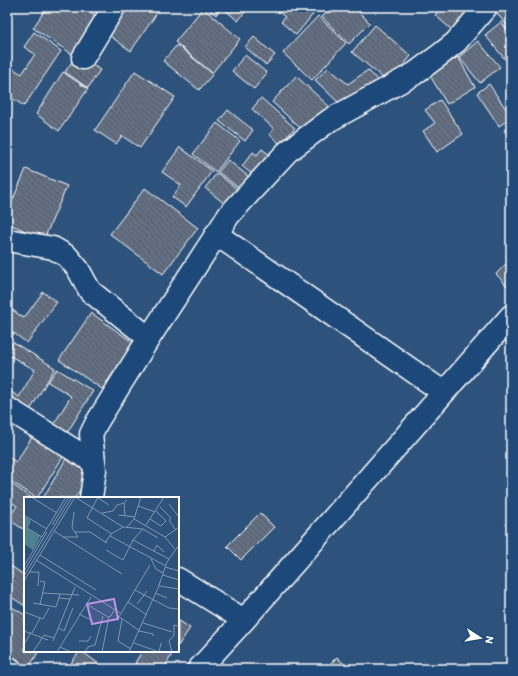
<svg xmlns="http://www.w3.org/2000/svg" width="518" height="676" font-family="Itim,sans-serif">
  <style>
    .building { fill: url(#building-back-hatch); stroke: #fff }
    .lines { fill: none; stroke-linecap: round; stroke-linejoin: round }
    .minor-casing { stroke: #fff; stroke-width: 25 }
    .minor { stroke: #1f4a7a; stroke-width: 22 }
    .inset-road { fill: none; stroke: #8197b0; stroke-width: 1 }
    .view { fill: #bd96df; fill-opacity: 0.15; stroke: #bd96df; stroke-width: 2 }
    .inset-edge { fill: none; stroke: #fff; stroke-width: 2 }
  </style>
  <defs>
    <pattern id="building-back-hatch" width="6" height="6" patternUnits="userSpaceOnUse"><rect width="6" height="6" fill="#647084"/><path d="M-1 5l2 2M0 0l6 6M5-1l2 2" fill="none" stroke="#565a62"/></pattern>
  </defs>
  <rect width="100%" height="100%" fill="#2d527c"/>
  <filter id="ink" filterUnits="userSpaceOnUse"><feTurbulence type="fractalNoise" baseFrequency=".025" numOctaves="2"/><feDisplacementMap in="SourceGraphic" scale="8" xChannelSelector="R" yChannelSelector="G"/><feConvolveMatrix kernelMatrix="1 2 1 2 8 2 1 2 1" color-interpolation-filters="sRGB"/></filter>
  <g filter="url(#ink)">
    <path class="building" d="M 47,7 L 83,7 L 100,18 L 75,56 L 33,28 Z
      M 119,7 L 161,7 L 131,51 L 103,31 Z
      M 206,7 L 222,7 L 216,15 Z
      M 224,7 L 249,7 L 238,21 L 223,8 Z
      M 273,7 L 319,7 L 296,35 L 281,22 L 285,17 Z
      M 332,7 L 354,7 L 370,23 L 349,44 L 322,17 Z
      M 442,7 L 476,7 L 454,32 L 435,15 Z
      M 502,7 L 511,7 L 511,25 L 508,27 L 496,12 Z
      M 203,8 L 240,39 L 212,73 L 175,42 Z
      M 318,16 L 346,43 L 312,80 L 283,53 Z
      M 501,22 L 511,34 L 511,61 L 508,63 L 485,35 Z
      M 375,25 L 411,56 L 389,83 L 352,52 Z
      M 34,32 L 61,51 L 24,106 L 7,95 L 7,72 L 10,67 L 22,74 L 35,54 L 24,47 Z
      M 254,37 L 275,55 L 266,65 L 245,47 Z
      M 478,41 L 500,67 L 480,83 L 459,57 Z
      M 177,45 L 213,74 L 199,90 L 163,61 Z
      M 77,54 L 100,70 L 88,88 L 65,72 Z
      M 245,55 L 267,73 L 254,89 L 232,71 Z
      M 458,57 L 475,87 L 447,104 L 429,74 Z
      M 328,68 L 348,84 L 368,70 L 380,83 L 344,108 L 315,80 Z
      M 135,71 L 175,97 L 140,148 L 122,136 L 116,144 L 95,130 Z
      M 63,72 L 88,89 L 59,131 L 36,114 Z
      M 296,76 L 332,109 L 308,135 L 272,102 Z
      M 489,84 L 506,109 L 511,106 L 511,118 L 499,126 L 477,93 Z
      M 261,98 L 295,128 L 280,144 L 269,134 L 274,129 L 252,109 Z
      M 440,100 L 463,134 L 437,152 L 423,131 L 435,123 L 425,110 Z
      M 228,110 L 253,130 L 245,141 L 219,121 Z
      M 217,123 L 240,141 L 216,172 L 193,154 Z
      M 511,126 L 511,140 L 504,130 Z
      M 180,147 L 212,171 L 186,207 L 172,197 L 181,185 L 162,172 Z
      M 262,149 L 275,159 L 259,180 L 242,166 L 253,152 L 257,155 Z
      M 228,160 L 253,180 L 244,192 L 218,172 Z
      M 26,169 L 67,186 L 44,239 L 7,223 L 7,213 Z
      M 217,173 L 242,193 L 230,208 L 205,188 Z
      M 145,188 L 198,228 L 163,274 L 110,234 Z
      M 511,259 L 511,282 L 507,286 L 496,274 Z
      M 43,292 L 57,302 L 27,343 L 7,328 L 7,314 L 11,309 L 24,318 Z
      M 91,313 L 134,343 L 102,389 L 59,360 Z
      M 7,330 L 14,334 L 7,345 Z
      M 13,342 L 55,368 L 26,417 L 7,406 L 7,389 L 19,397 L 35,370 L 7,354 Z
      M 57,369 L 93,391 L 62,441 L 49,432 L 71,396 L 48,382 Z
      M 32,437 L 63,457 L 37,498 L 7,479 L 7,456 L 16,462 Z
      M 67,457 L 91,472 L 75,498 L 43,498 Z
      M 7,481 L 32,498 L 25,498 L 25,526 L 23,529 L 8,519 L 17,506 L 7,499 Z
      M 260,513 L 274,527 L 241,560 L 227,546 Z
      M 11,566 L 24,575 L 25,573 L 25,606 L 7,594 L 7,573 Z
      M 7,604 L 25,615 L 25,651 L 39,651 L 28,669 L 12,669 L 7,666 Z
      M 178,620 L 190,628 L 178,646 Z
      M 80,651 L 81,651 L 106,669 L 67,669 Z
      M 142,651 L 171,651 L 173,652 L 164,669 L 145,669 L 135,663 Z
      M 337,657 L 349,669 L 325,669 Z"/>
    <g class="lines">
      <g class="minor-casing">
        <path id="minor" d="M 83,58 L 114,7
          M 216,234 L 443,392
          M 7,240 L 53,248 L 67,256 L 78,269 L 90,291 L 149,338
          M 7,408 L 93,462
          M 91,498 L 95,470 L 91,434 L 97,422 L 149,338 L 229,215 L 287,152 L 330,120 L 414,74 L 441,54 L 456,42 L 486,7
          M 178,579 L 244,620
          M 7,667 L 10,669
          M 199,669 L 244,620 L 511,316"/>
      </g>
      <use href="#minor" class="minor"/>
    </g>
  </g>
  <g transform="translate(24 497)">
    <rect width="155" height="155" fill="#2d527c"/>
    <path d="M 0,19 L 7,23 L 2,31 L 16,39 L 9,53 L 0,47 Z" fill="#4c818e"/>
    <path class="inset-road" d="M 7,0 L 33,16M 51,0 L 99,30M 74,0 L 63,21 L 88,37M 74,1 L 85,8M 145,7 L 155,20M 114,9 L 131,15M 136,10 L 147,21 L 145,23 L 151,32M 78,16 L 89,14 L 93,8 L 100,6M 0,18 L 23,32M 95,18 L 111,20M 101,18 L 100,6 L 103,3M 110,22 L 141,40 L 151,52M 126,22 L 137,29 L 142,24 L 132,14M 6,25 L 3,31 L 18,40M 28,28 L 45,0M 122,28 L 140,0M 103,30 L 110,22 L 117,0M 30,34 L 98,77M 51,35 L 66,35 L 83,46M 86,39 L 142,69M 39,40 L 54,40 L 48,31 L 50,15M 141,40 L 155,30M 109,43 L 119,32M 81,46 L 87,37 L 99,30 L 119,32 L 134,41M 82,53 L 99,63 L 109,43 L 145,62M 130,54 L 133,48 L 140,55M 16,58 L 72,93M 127,62 L 132,72 L 139,76M 12,63 L 96,116M 0,69 L 42,0M 141,70 L 155,74M 0,74 L 23,35M 5,75 L 15,75 L 14,89M 139,78 L 155,83M 0,79 L 48,0M 0,84 L 51,0M 16,84 L 21,85 L 16,108M 135,89 L 155,92M 111,93 L 145,111 L 155,112M 19,96 L 55,98M 131,96 L 143,101M 34,101 L 46,102M 104,105 L 123,118M 9,106 L 32,110 L 36,97M 62,107 L 84,120 L 87,119 L 90,113M 113,107 L 123,94M 0,115 L 19,122 L 25,111M 55,117 L 69,124M 94,119 L 116,134M 98,122 L 94,144 L 107,152M 93,123 L 126,68M 119,126 L 148,135M 35,131 L 40,134 L 49,111M 0,134 L 24,143M 115,134 L 129,137 L 129,139M 8,136 L 16,121M 29,144 L 51,90M 55,144 L 64,144 L 67,139M 1,146 L 7,135M 110,146 L 135,155 L 137,146M 36,150 L 47,155M 9,155 L 20,138 L 30,141M 33,155 L 67,100M 61,155 L 64,150 L 71,148 L 79,119M 78,155 L 85,120M 105,155 L 134,91 L 143,65 L 155,48M 148,155 L 145,144 L 150,138 L 150,128 L 155,129"/>
    <path class="view" d="M 90,102 L 94,122 L 68,127 L 63,107 Z"/>
    <rect width="155" height="155" class="inset-edge"/>
  </g>
  <rect width="518" height="676" fill="none" stroke="#1f4a7a" stroke-width="24"/>
  <rect x="12" y="12" width="494" height="652" fill="none" stroke="#fff" stroke-width="1.5" filter="url(#ink)"/>
  <g transform="translate(480 638) rotate(102)" stroke="#1f4a7a" stroke-width="3" paint-order="stroke">
  <path d="M0-3L7 15L0 10L-7 15Z" fill="#ffffff"/>
  <text y="-6" font-size="11" font-weight="bold" text-anchor="middle" fill="#ffffff">N</text>
  </g>
</svg>
